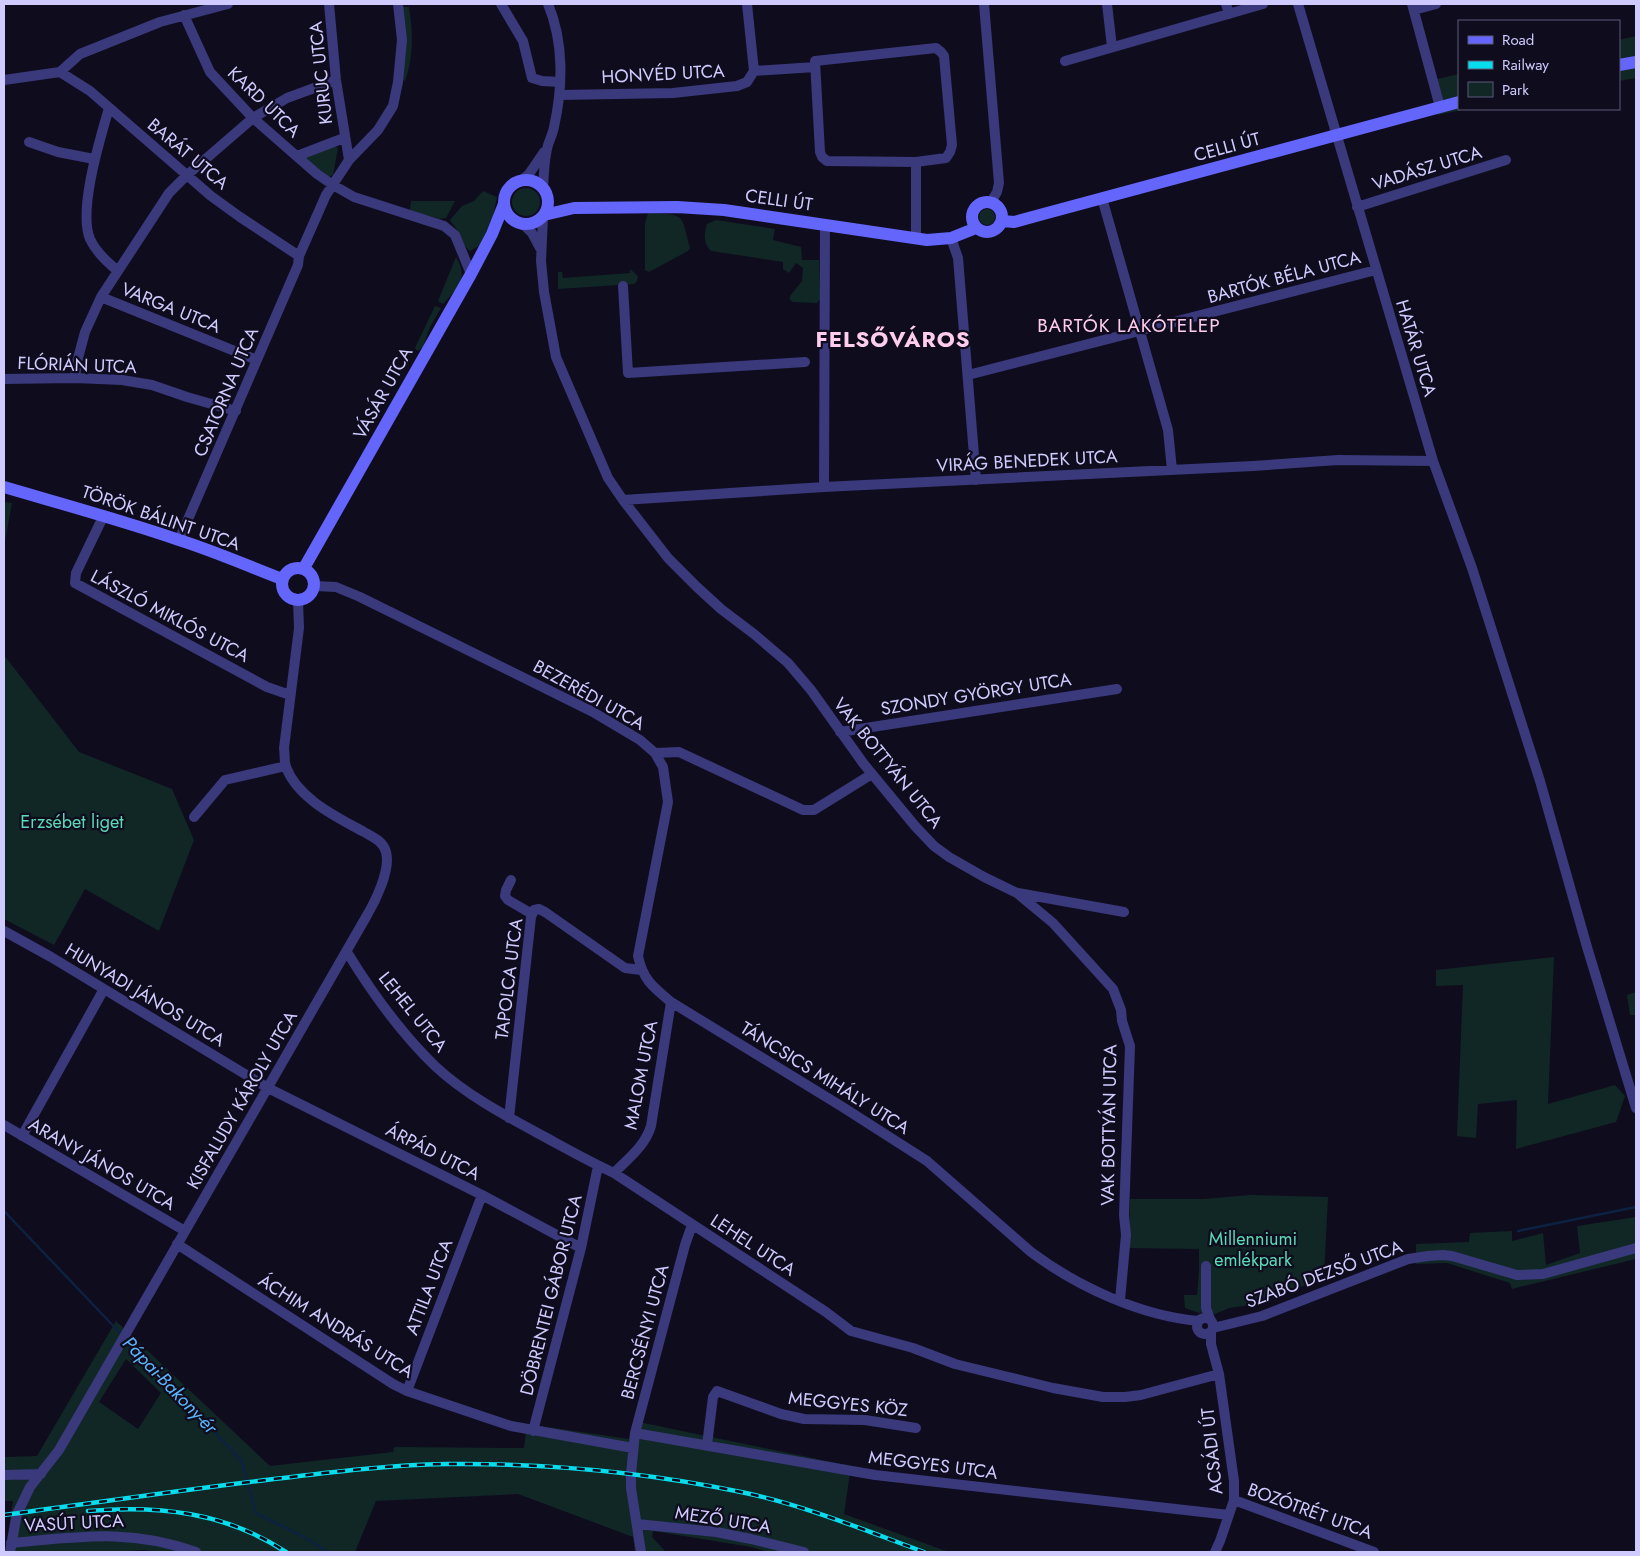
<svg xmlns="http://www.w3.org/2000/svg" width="1640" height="1556" font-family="Jost,sans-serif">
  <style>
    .green { fill: #102726; fill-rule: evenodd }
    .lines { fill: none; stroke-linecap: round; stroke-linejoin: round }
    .stream { stroke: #0d2241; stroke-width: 2.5 }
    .street { stroke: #39397b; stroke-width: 10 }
    .secondary { stroke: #6465fb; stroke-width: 12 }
    .rail-casing { stroke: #07dded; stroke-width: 4.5 }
    .rail { stroke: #0f0c1e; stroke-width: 2.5; stroke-dasharray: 8; stroke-linecap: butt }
    .labels { text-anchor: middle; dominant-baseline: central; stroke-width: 4.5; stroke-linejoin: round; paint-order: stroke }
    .street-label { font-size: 18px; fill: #cfcbfe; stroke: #0f0c1e }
    .park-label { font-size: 18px; fill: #5adbb7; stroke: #0f0c1e }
    .neighbourhood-label { font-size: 19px; letter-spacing: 1px; fill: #fecced; stroke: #0f0c1e }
    .water-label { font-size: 19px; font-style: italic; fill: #5cb5fa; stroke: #0f0c1e }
    .district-label { font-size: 22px; font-weight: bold; letter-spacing: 1px; fill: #fecced; stroke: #0f0c1e }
  </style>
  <rect width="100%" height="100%" fill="#0f0c1e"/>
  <path class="green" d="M 403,7 L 409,7 C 413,32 414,56 405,81 L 402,80 Z
    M 1636,36 L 1636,78 L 1619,81 L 1619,40 Z
    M 1459,74 L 1459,109 L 1466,109 L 1438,115 L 1429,81 Z
    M 334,146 L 338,148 L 333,175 L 328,177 L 306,159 L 306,157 Z
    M512 202a14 14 0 1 1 28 0a14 14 0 1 1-28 0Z
    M 483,191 L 497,197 L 493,216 L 481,243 L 479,246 L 470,251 C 459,243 462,235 455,227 C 454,224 451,223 450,220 L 462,206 L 474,201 Z
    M 411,201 L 455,201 L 446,218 L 440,219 L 410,211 Z
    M979 217a8 8 0 1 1 16 0a8 8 0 1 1-16 0Z
    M 648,213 C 685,215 681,212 690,248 L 688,251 L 649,272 L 645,270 L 645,224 Z
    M 716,220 L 775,229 L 773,240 L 801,247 L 802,260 L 819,260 L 820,299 L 817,303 L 793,302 L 790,300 L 790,296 L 802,281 L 803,268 L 796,263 L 789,273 L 783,269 L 783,262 L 711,251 C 703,243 704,234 707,224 Z
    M 456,257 C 469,278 458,288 443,304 L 438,301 Z
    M 630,269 L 638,276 L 637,281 L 634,284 L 558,289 L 558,272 L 562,272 L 563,278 L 630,273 Z
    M 435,306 L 441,308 L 430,327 L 423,347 L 419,350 L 416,350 L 415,348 Z
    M 4,502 L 12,503 L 4,547 Z
    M 4,655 L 79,752 L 172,789 L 194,840 L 159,931 L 85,889 L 54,945 L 4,919 Z
    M 1554,957 L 1548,1104 L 1615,1085 L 1625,1096 L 1616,1122 L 1516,1149 L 1517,1100 L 1478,1104 L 1476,1138 L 1457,1136 L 1463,985 L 1436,986 L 1436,970 Z
    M 1636,992 L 1636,1015 L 1630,1015 L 1627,995 Z
    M 1250,1195 L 1328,1197 L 1324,1275 L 1316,1281 L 1257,1304 L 1229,1308 L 1215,1314 L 1207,1312 L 1199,1313 L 1185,1308 L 1184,1295 L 1197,1295 L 1199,1271 L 1199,1249 L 1129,1248 L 1130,1199 L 1203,1199 Z
    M 1636,1217 L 1636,1259 L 1512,1289 L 1510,1283 L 1447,1263 L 1416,1264 L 1416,1244 L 1469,1242 L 1470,1233 L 1512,1231 L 1512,1241 L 1543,1233 L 1546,1265 L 1580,1253 L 1577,1226 Z
    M 116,1321 L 270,1466 L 393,1452 L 394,1447 L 524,1448 L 527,1424 L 629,1439 L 634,1421 L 851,1466 L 844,1514 L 949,1552 L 769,1552 L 751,1547 L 653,1531 L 652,1537 L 666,1552 L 635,1552 L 633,1537 L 518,1494 L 376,1501 L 355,1552 L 159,1552 L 144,1550 L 107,1552 L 5,1552 L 13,1501 L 4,1501 L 4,1457 L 37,1456 ZM 126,1359 L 161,1393 L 138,1429 L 99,1402 Z"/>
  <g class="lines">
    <path class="stream" d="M 4,1211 L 122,1335
      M 1518,1231 L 1636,1207
      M 125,1339 L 241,1460 L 256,1513 L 306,1538 L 328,1552"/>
    <path class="street" d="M 329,4 L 336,80 L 349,160
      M 501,4 L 523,41 L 532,78 L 542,81 L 560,82
      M 984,4 L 999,183 L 997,192 L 991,202
      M 1107,4 L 1112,47
      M 1226,4 L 1229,14
      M 1298,4 L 1433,461 L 1472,568 L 1540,781 L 1587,947 L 1636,1108
      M 1412,4 L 1440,107
      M 1414,10 L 1436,4
      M 184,15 L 210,72 L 253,118 L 317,174 L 333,185 L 354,197 L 444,226 L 455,235 L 471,274
      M 936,48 L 941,52 L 944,56 L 952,145 L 950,152 L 946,158 L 916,162 L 827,161 L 822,157 L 820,152 L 815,61 Z
      M 1065,61 L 1263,4
      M 754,71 L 815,67
      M 60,72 L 90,91 L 211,196 L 240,217 L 299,256
      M 4,80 L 60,72 L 80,54 L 160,22 L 228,4
      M 560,95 L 673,93 L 737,86 L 747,82 L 754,71 L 747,4
      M 109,108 C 100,139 78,210 90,239 C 96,252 108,263 118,271
      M 29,142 L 58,152 L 94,159
      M 297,156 L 344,138
      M 916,162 L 916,238
      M 521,181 L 529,174 L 544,152
      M 543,188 C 544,174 544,159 548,145 C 550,139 553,133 554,127 C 563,87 564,42 548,4
      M 1102,198 L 1168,430 L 1172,470
      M 1357,207 L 1506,160
      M 543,217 L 541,261 L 544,292 L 556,357 L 608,478 L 623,500 L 668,558 L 697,587 L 721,609 L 754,634 L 788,663 L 811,690 L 863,763 L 915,826 L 934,846 L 949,857 L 984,877 L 1017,893 L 1053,923 L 1113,989 L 1121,1010 L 1122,1021 L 1130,1046 L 1124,1215 L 1126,1235 L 1120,1300
      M 523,224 L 532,233 L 540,248
      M 951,238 L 958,258 L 976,480
      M 623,286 L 628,373 L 805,362
      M 101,297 L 257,360
      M 968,375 L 1376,270
      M 75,378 L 77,362 L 85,332 L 101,297 L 169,193 L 186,176 L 253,118 L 287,98 L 336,80
      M 4,379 L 75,378 L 122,380 L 152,385 L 187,397 L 236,411
      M 824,487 L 825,224
      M 623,500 L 824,487 L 1253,466 L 1338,460 L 1433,461
      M 103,517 L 76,573 L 75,583 L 267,687 L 290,695
      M 179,540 L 298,265 L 299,256 L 326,195 L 349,160 L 378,130 L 393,106 L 398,82 L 402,40 L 398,4
      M 315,586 L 336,587 L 360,597 L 593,712 L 640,740 L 655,753 L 663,767 L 668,802 L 638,956 C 643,980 653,987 671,1002 L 841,1106 L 927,1161 L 1031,1252 C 1078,1287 1141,1316 1199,1321
      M 840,732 L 1117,689
      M 655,753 L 679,752 L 803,810 L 814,810 L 872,774
      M 194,817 L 225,780 L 286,766
      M 511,880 L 506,890 L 505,896 L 508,900 L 532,914
      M 1018,893 L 1124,912
      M 4,931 L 51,957 L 268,1088 L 482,1195 L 581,1248
      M 347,952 C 372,993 400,1032 435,1066 C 466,1095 506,1116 543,1136 C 567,1149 590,1162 614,1173 L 826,1312 L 851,1331 L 913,1348 L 955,1364 L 1053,1388 L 1103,1397 L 1125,1397 L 1141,1395 L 1219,1374
      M 509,1118 L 531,917 L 534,910 L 539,909 L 545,912 L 625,968 L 641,970
      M 4,1125 L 185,1231
      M 22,1136 L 104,989
      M 614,1173 C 629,1158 645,1146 651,1126 L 671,1002
      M 177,1244 L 393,1384 L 407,1391 L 511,1426 L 633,1448
      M 1206,1266 L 1206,1308 L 1210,1319
      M1197 1326a8 8 0 1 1 16 0a8 8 0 1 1-16 0Z
      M 1213,1328 L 1262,1316 L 1408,1259 L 1428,1256 L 1443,1255 L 1452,1256 L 1517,1275 L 1543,1274 L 1636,1248
      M 1211,1333 L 1211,1344 L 1219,1374 L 1234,1481 L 1234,1500 L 1220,1541 L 1215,1552
      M 407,1391 L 482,1195
      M 533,1431 L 581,1248 L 598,1166
      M 635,1433 L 875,1475 L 1229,1515
      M 707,1445 L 713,1397 L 717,1391 L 781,1414 L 804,1419 L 865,1420 L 916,1428
      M 4,1475 L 41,1474
      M 1234,1500 L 1374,1552
      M 637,1524 L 716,1532 L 751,1539 L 804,1552
      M 11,1543 C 78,1537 130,1528 196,1552
      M 10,1552 L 17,1514 L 30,1487 L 59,1450 L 366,917 C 375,902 391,870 386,852 C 383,841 373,837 364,832 C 337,817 298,799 286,767 C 284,762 285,755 284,748 L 299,628 L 298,600
      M 641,1552 L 631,1488 L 631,1474 L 635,1433 L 685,1245 L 692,1225"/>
    <path class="secondary" d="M 1619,65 L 1636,62
      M504 202a22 22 0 1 1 44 0a22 22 0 1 1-44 0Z
      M972 217a15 15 0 1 1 30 0a15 15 0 1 1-30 0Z
      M 544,215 L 574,208 L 677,207 L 724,210 L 927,240 L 951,238 L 976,228
      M 1002,221 L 1014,222 L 1036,216 L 1459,102
      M 4,487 C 62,504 121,520 179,540 C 214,551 248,566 282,579
      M282 584a16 16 0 1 1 32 0a16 16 0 1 1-32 0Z
      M 304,568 L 471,274 L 492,234 L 504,204"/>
    <g class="rail-casing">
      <path id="rail" d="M 88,1511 C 159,1505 225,1512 286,1552
        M 4,1515 C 86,1504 168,1492 250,1482 C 316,1474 381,1465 447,1464 C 545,1463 645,1472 741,1492 C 804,1505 864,1530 924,1552"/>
    </g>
    <use href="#rail" class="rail"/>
  </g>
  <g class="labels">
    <g class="street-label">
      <text transform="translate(321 73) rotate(-96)">KURUC UTCA</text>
      <text transform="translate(663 74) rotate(-3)">HONVÉD UTCA</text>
      <text transform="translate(264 102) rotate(44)">KARD UTCA</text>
      <text transform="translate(1227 147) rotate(-15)">CELLI ÚT</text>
      <text transform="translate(188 154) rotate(40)">BARÁT UTCA</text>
      <text transform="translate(1427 168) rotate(-17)">VADÁSZ UTCA</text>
      <text transform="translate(779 200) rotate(8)">CELLI ÚT</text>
      <text transform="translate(1284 277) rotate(-15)">BARTÓK BÉLA UTCA</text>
      <text transform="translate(171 308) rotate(22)">VARGA UTCA</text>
      <text transform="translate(1416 348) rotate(73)">HATÁR UTCA</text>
      <text transform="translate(77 365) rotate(2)">FLÓRIÁN UTCA</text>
      <text transform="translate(226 392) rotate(-67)">CSATORNA UTCA</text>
      <text transform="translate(383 393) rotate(-61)">VÁSÁR UTCA</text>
      <text transform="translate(1027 461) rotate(-3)">VIRÁG BENEDEK UTCA</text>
      <text transform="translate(161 518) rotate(19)">TÖRÖK BÁLINT UTCA</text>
      <text transform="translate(170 616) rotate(28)">LÁSZLÓ MIKLÓS UTCA</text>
      <text transform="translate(976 694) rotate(-9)">SZONDY GYÖRGY UTCA</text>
      <text transform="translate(589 695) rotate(29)">BEZERÉDI UTCA</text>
      <text transform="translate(888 763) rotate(51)">VAK BOTTYÁN UTCA</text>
      <text transform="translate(509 979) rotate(-83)">TAPOLCA UTCA</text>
      <text transform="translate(145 995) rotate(31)">HUNYADI JÁNOS UTCA</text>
      <text transform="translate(413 1012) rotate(51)">LEHEL UTCA</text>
      <text transform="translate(641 1075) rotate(-79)">MALOM UTCA</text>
      <text transform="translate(825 1078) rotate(32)">TÁNCSICS MIHÁLY UTCA</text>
      <text transform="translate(242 1100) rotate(-60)">KISFALUDY KÁROLY UTCA</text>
      <text transform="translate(1109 1125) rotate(-89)">VAK BOTTYÁN UTCA</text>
      <text transform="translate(433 1152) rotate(27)">ÁRPÁD UTCA</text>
      <text transform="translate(102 1164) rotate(30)">ARANY JÁNOS UTCA</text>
      <text transform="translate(753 1245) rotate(33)">LEHEL UTCA</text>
      <text transform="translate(1324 1274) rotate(-20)">SZABÓ DEZSŐ UTCA</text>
      <text transform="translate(429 1287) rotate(-69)">ATTILA UTCA</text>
      <text transform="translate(551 1295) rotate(-76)">DÖBRENTEI GÁBOR UTCA</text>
      <text transform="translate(336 1326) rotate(32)">ÁCHIM ANDRÁS UTCA</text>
      <text transform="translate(645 1332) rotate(-75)">BERCSÉNYI UTCA</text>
      <text transform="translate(848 1404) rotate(6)">MEGGYES KÖZ</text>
      <text transform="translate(1212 1451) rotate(-96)">ACSÁDI ÚT</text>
      <text transform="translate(933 1465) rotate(7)">MEGGYES UTCA</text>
      <text transform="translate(1310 1511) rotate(20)">BOZÓTRÉT UTCA</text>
      <text transform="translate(723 1520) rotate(9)">MEZŐ UTCA</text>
      <text transform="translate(74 1523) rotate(-3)">VASÚT UTCA</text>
    </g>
    <g class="park-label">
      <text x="72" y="822">Erzsébet liget</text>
      <text x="1253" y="1239">Millenniumi<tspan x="1253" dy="21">emlékpark</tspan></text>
    </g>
    <g class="neighbourhood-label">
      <text x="1129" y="325">BARTÓK LAKÓTELEP</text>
    </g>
    <g class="water-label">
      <text transform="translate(170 1385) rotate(46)">Pápai-Bakony-ér</text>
    </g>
    <g class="district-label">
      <text x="893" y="339">FELSŐVÁROS</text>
    </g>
  </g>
  <rect width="1640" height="1556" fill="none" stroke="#cfcbfe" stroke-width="10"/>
  <rect x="1458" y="20" width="162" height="90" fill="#0f0c1e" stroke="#5c5878"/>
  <rect x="1468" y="36" width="25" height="8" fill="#6465fb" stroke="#5c5878"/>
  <text x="1502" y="45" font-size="15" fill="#cfcbfe">Road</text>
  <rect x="1468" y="61" width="25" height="8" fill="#07dded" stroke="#5c5878"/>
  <text x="1502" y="70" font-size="15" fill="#cfcbfe">Railway</text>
  <rect x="1468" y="82" width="25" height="15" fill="#102726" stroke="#5c5878"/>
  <text x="1502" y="95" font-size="15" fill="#cfcbfe">Park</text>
</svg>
